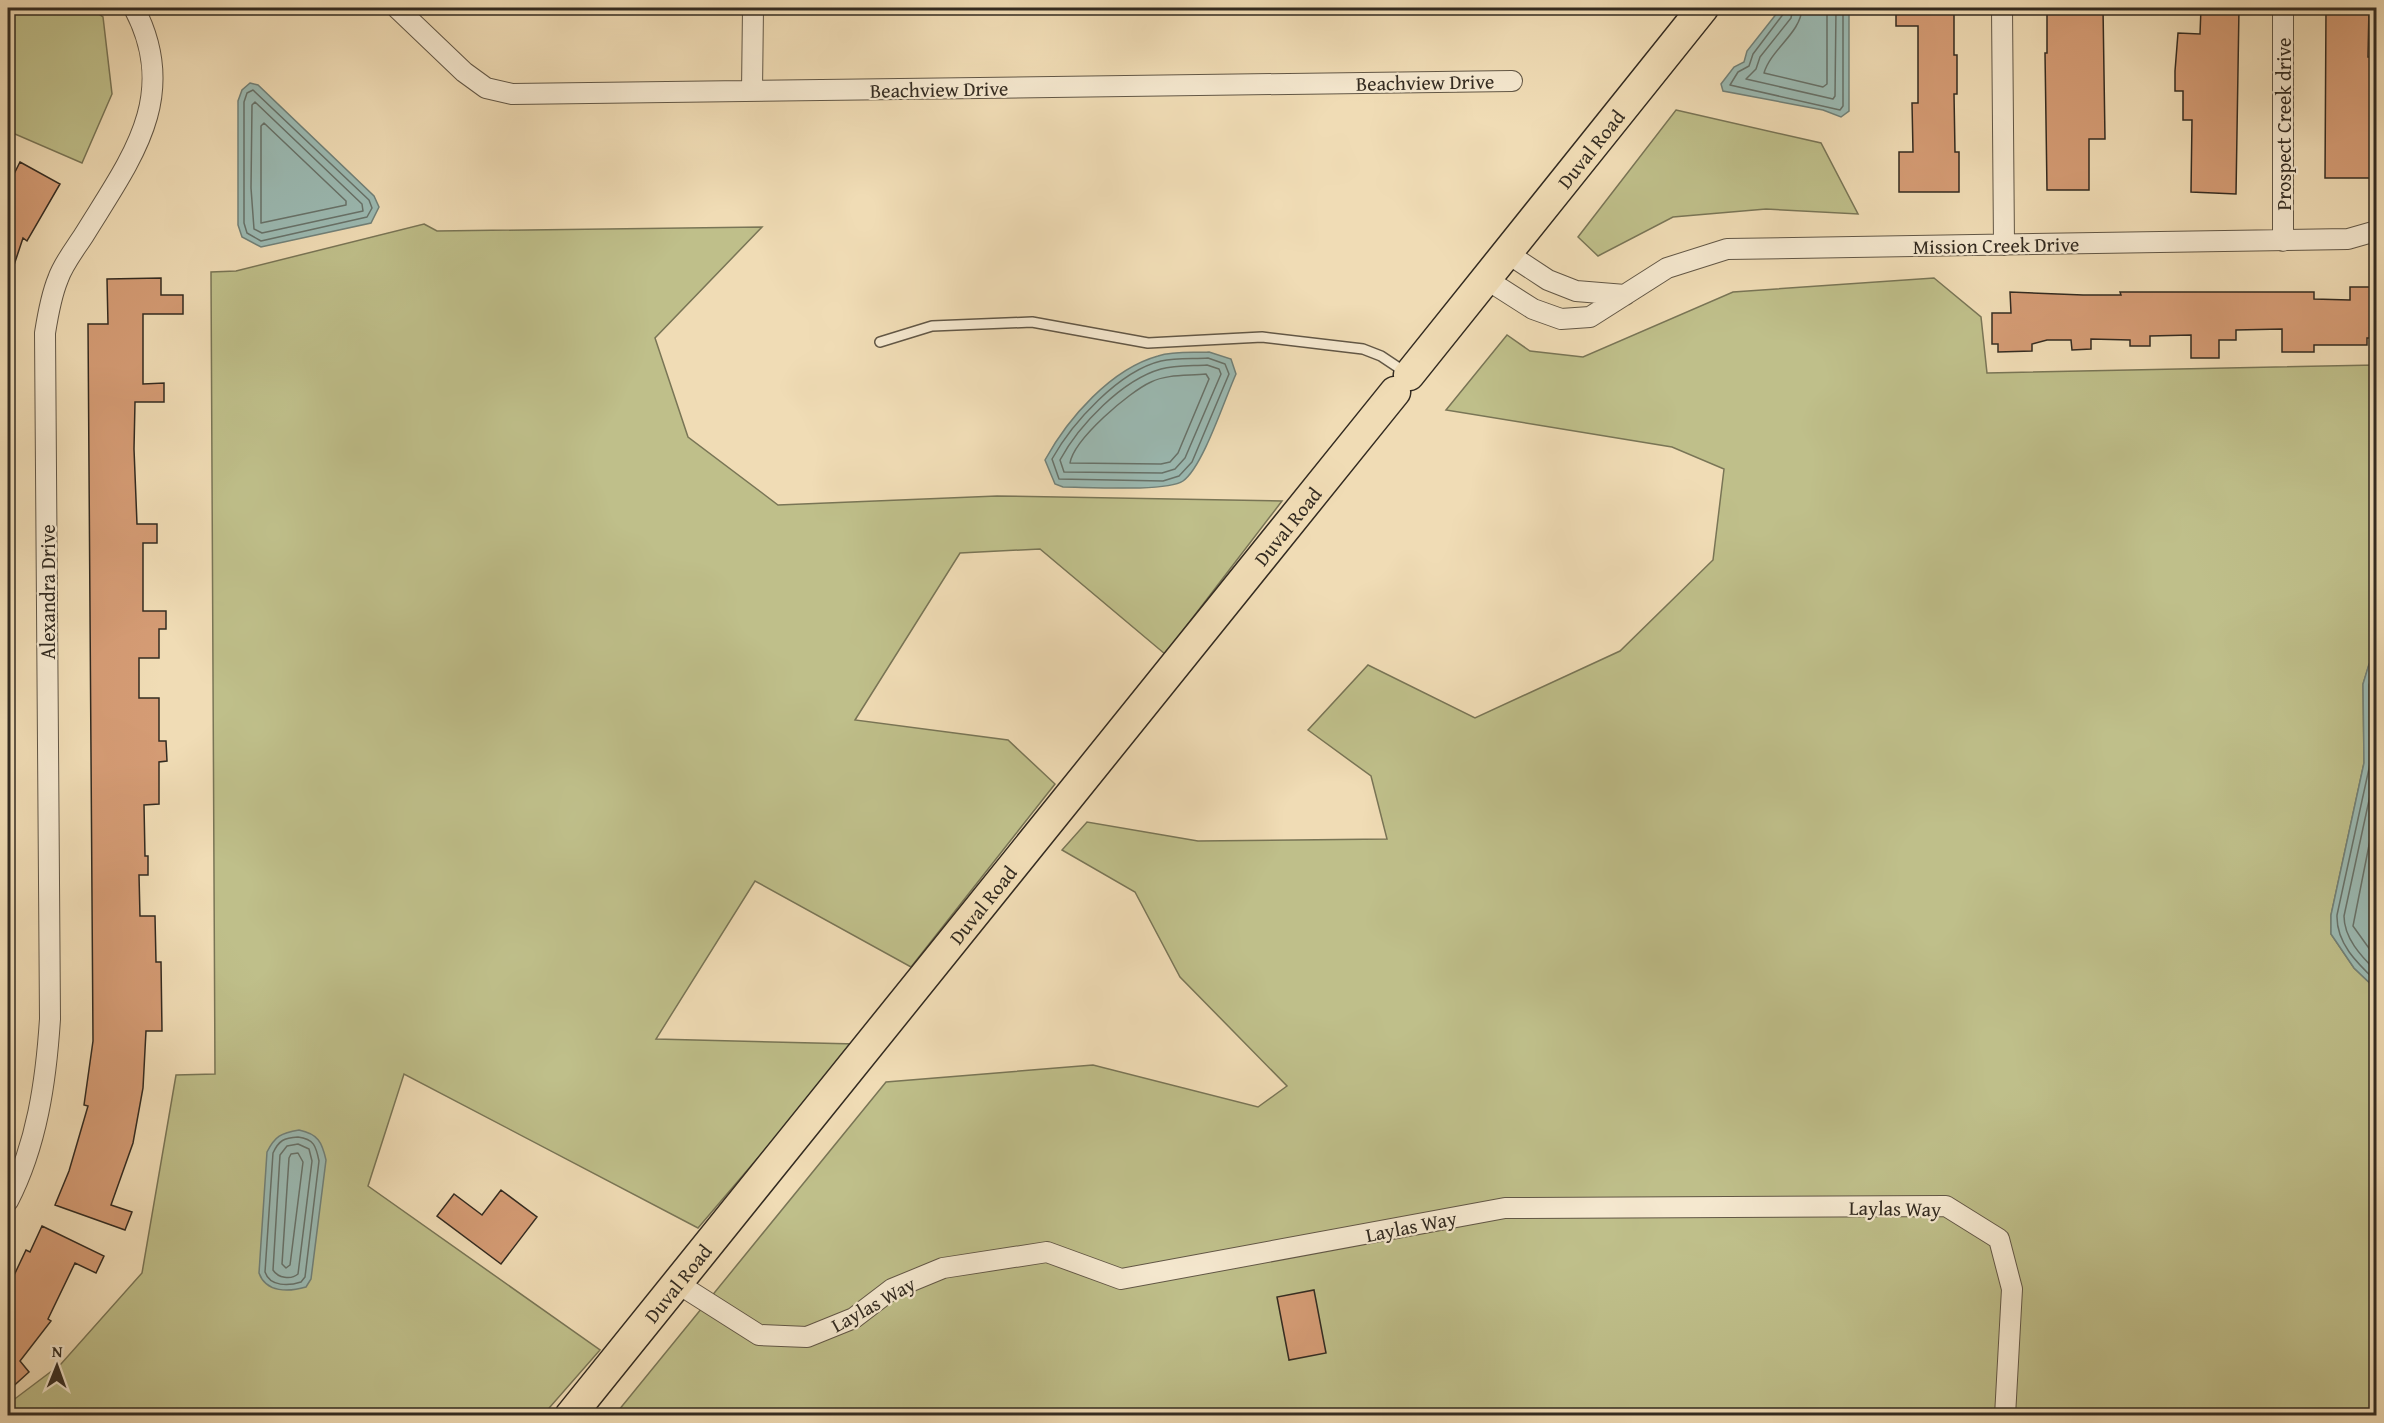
<svg xmlns="http://www.w3.org/2000/svg" width="2384" height="1423" font-family="'Gentium Book Plus',serif">
  <style>
    .green { fill: #bfbf8a; stroke: #797556; stroke-width: 1.5 }
    .water { fill: #9bbab3; stroke: #718179; stroke-width: 1.5 }
    .lines { fill: none; stroke-linecap: round; stroke-linejoin: round }
    .shore { stroke: #67726a; stroke-width: 1.5 }
    .building { fill: #d59c75; stroke: #332b21; stroke-width: 1.5 }
    .service-casing { stroke: #625746; stroke-width: 12 }
    .minor-casing { stroke: #625746; stroke-width: 22 }
    .primary-casing { stroke: #332b21; stroke-width: 33 }
    .service { stroke: #f5e8cf; stroke-width: 9 }
    .minor { stroke: #f5e8cf; stroke-width: 20 }
    .primary { stroke: #f0dcb5; stroke-width: 30 }
    .labels { text-anchor: middle; dominant-baseline: central; stroke-width: 4.5; stroke-linejoin: round; paint-order: stroke }
    .street-label { font-size: 20px; fill: #332b21; stroke: #f5e8cf }
  </style>
  <rect width="100%" height="100%" fill="#f0dcb5"/>
  <filter id="stains"><feTurbulence type="fractalNoise" baseFrequency=".00333" numOctaves="4"/><feColorMatrix values="0 0 0 0 .2 0 0 0 0 .09 0 0 0 0 .02 0 0 0 .5 -.17"/></filter>
  <radialGradient id="worn" r=".72"><stop offset=".6" stop-color="#630" stop-opacity="0"/><stop offset="1" stop-color="#630" stop-opacity=".3"/></radialGradient>
  <path class="green" d="M 8,8 L 90,8 L 103,17 L 112,94 L 82,163 L 8,131 Z
    M 1676,110 L 1821,143 L 1858,214 L 1766,209 L 1673,217 L 1598,256 L 1578,237 Z
    M 424,224 L 437,231 L 762,227 L 655,338 L 688,437 L 778,505 L 997,496 L 1282,501 L 1165,654 L 1040,549 L 960,553 L 855,720 L 1008,740 L 1055,784 L 911,967 L 755,881 L 656,1039 L 855,1044 L 698,1228 L 404,1074 L 368,1186 L 600,1350 L 543,1415 L 8,1416 L 8,1404 L 61,1364 L 142,1273 L 176,1075 L 215,1074 L 211,272 L 236,271 Z
    M 1934,278 L 1981,317 L 1987,373 L 2376,365 L 2376,665 L 2369,665 L 2363,684 L 2364,763 L 2331,915 L 2331,934 L 2354,968 L 2376,989 L 2376,1415 L 614,1416 L 886,1082 L 1093,1065 L 1258,1107 L 1287,1086 L 1180,977 L 1135,892 L 1062,850 L 1087,822 L 1198,841 L 1387,839 L 1371,776 L 1308,730 L 1368,665 L 1475,718 L 1620,651 L 1713,560 L 1724,469 L 1672,447 L 1446,410 L 1507,335 L 1530,351 L 1583,357 L 1733,292 Z"/>
  <path class="water" d="M 1781,8 L 1849,8 L 1849,111 L 1841,117 L 1823,110 L 1723,91 L 1721,84 L 1734,67 L 1744,62 L 1747,51 Z
    M 250,83 L 258,85 L 374,196 L 379,207 L 371,223 L 261,247 L 242,237 L 238,225 L 238,101 L 242,90 Z
    M 1209,352 L 1231,359 L 1236,374 C 1225,398 1203,467 1183,481 C 1167,492 1086,487 1063,487 L 1055,484 L 1045,460 C 1068,418 1111,369 1158,356 C 1174,351 1193,353 1209,352 Z
    M 2369,664 L 2376,665 L 2376,989 L 2354,968 L 2331,934 L 2331,915 L 2364,763 L 2363,684 Z
    M 299,1130 C 318,1134 322,1142 326,1160 L 311,1279 L 306,1287 C 289,1292 266,1293 259,1273 L 267,1152 C 275,1136 281,1133 299,1130 Z"/>
  <g class="lines">
    <path class="shore" d="M 1786,8 L 1784,13 L 1753,54 L 1749,66 L 1738,72 L 1730,85 L 1840,110 L 1843,106 L 1843,8
      M 1793,8 L 1791,18 L 1760,57 L 1756,69 L 1746,79 L 1833,99 L 1835,96 L 1836,8
      M 1802,8 C 1801,33 1771,49 1764,73 L 1823,87 L 1827,84 L 1827,8
      M 253,90 L 369,200 L 372,208 L 367,217 L 261,241 L 247,233 L 244,223 L 244,102 L 247,93 Z
      M 255,102 L 362,204 L 363,211 L 262,233 L 254,229 L 251,188 L 252,105 Z
      M 264,123 L 346,201 L 346,205 L 261,223 L 261,126 Z
      M 1208,358 L 1225,364 L 1229,374 L 1192,462 L 1179,476 L 1163,481 L 1059,479 L 1052,459 C 1072,423 1119,371 1161,361 C 1176,358 1193,359 1208,358 Z
      M 1207,365 L 1219,369 L 1221,374 L 1185,458 L 1175,469 L 1162,473 L 1064,472 L 1060,460 C 1079,425 1122,380 1161,369 C 1175,365 1192,366 1207,365 Z
      M 1206,374 L 1209,379 L 1178,453 L 1170,462 L 1161,464 L 1070,463 C 1074,439 1129,392 1151,382 C 1167,374 1188,376 1206,374 Z
      M 2376,671 L 2373,672 L 2369,685 L 2370,764 L 2337,915 C 2336,943 2357,963 2376,981
      M 2376,768 L 2344,916 C 2344,938 2361,956 2376,971
      M 2376,810 L 2353,926 L 2376,958
      M 298,1137 C 314,1139 316,1146 319,1161 L 305,1277 L 301,1282 C 289,1286 270,1287 265,1272 L 273,1153 C 279,1140 284,1138 298,1137 Z
      M 298,1144 L 309,1149 L 312,1161 L 298,1274 C 291,1280 278,1278 273,1270 L 280,1155 L 287,1146 Z
      M 298,1153 L 303,1162 L 290,1265 L 286,1268 L 282,1264 L 289,1158 L 291,1154 Z"/>
  </g>
  <path class="building" d="M 1896,8 L 1954,8 L 1954,55 L 1957,55 L 1957,94 L 1954,94 L 1955,152 L 1959,152 L 1959,192 L 1899,192 L 1899,152 L 1913,152 L 1912,103 L 1918,103 L 1918,26 L 1896,26 Z
    M 2047,8 L 2103,8 L 2105,139 L 2089,139 L 2089,190 L 2047,190 L 2045,53 L 2047,53 Z
    M 2201,8 L 2239,8 L 2236,194 L 2191,192 L 2192,120 L 2183,120 L 2183,91 L 2175,91 L 2175,71 L 2178,33 L 2200,34 Z
    M 2326,8 L 2369,8 L 2368,57 L 2376,57 L 2376,85 L 2373,85 L 2372,109 L 2370,109 L 2370,152 L 2376,152 L 2376,178 L 2325,178 Z
    M 20,162 L 60,184 L 27,241 L 23,238 L 11,274 L 8,274 L 8,186 Z
    M 161,278 L 161,295 L 183,295 L 183,314 L 143,314 L 143,384 L 164,383 L 164,402 L 135,402 L 134,449 L 137,524 L 157,524 L 157,543 L 143,543 L 143,611 L 166,611 L 166,629 L 159,629 L 159,658 L 139,658 L 139,698 L 159,698 L 159,741 L 166,741 L 167,761 L 159,762 L 159,804 L 144,805 L 145,856 L 148,856 L 148,875 L 139,875 L 140,916 L 155,916 L 156,962 L 161,962 L 162,1031 L 146,1031 L 143,1088 L 133,1143 L 111,1205 L 132,1212 L 125,1230 L 55,1205 L 69,1171 L 88,1106 L 84,1105 L 93,1041 L 88,324 L 108,324 L 107,279 Z
    M 2350,287 L 2371,287 L 2371,338 L 2367,338 L 2367,345 L 2314,345 L 2314,352 L 2282,352 L 2282,329 L 2236,330 L 2236,340 L 2219,340 L 2219,358 L 2191,358 L 2191,335 L 2150,336 L 2150,346 L 2130,346 L 2130,340 L 2091,339 L 2091,349 L 2072,350 L 2071,340 L 2047,340 L 2032,344 L 2032,351 L 1998,352 L 1998,344 L 1992,344 L 1992,313 L 2011,313 L 2010,292 L 2083,295 L 2121,295 L 2120,292 L 2314,292 L 2314,299 L 2350,300 Z
    M 501,1190 L 537,1217 L 501,1264 L 437,1216 L 454,1194 L 482,1215 Z
    M 42,1226 L 104,1256 L 96,1273 L 75,1263 L 48,1319 L 51,1321 L 20,1361 L 29,1372 L 8,1391 L 8,1288 L 26,1250 L 30,1252 Z
    M 1314,1290 L 1326,1353 L 1289,1360 L 1277,1297 Z"/>
  <g class="lines">
    <g class="service-casing">
      <path id="service" d="M 880,342 L 932,326 L 1032,322 L 1148,343 L 1262,337 L 1363,349 L 1381,356 L 1405,372"/>
    </g>
    <g class="minor-casing">
      <path id="minor" d="M 397,8 L 464,72 L 486,88 L 512,94 L 1512,81
        M 2002,8 L 2004,245
        M 2283,8 L 2283,241
        M 752,91 L 753,8
        M 1507,253 L 1548,280 L 1576,291 L 1625,295
        M 1486,279 L 1533,309 L 1561,319 L 1590,317 L 1667,268 L 1727,249 L 2348,239 L 2376,231
        M 8,1201 C 37,1145 46,1081 50,1019 L 45,333 C 48,314 51,296 58,279 C 63,264 75,249 84,235 C 130,160 181,97 134,8
        M 677,1283 L 759,1335 L 807,1337 L 854,1318 L 892,1289 L 943,1268 L 1047,1252 L 1121,1279 L 1505,1208 L 1946,1206 L 1999,1239 L 2012,1289 L 2005,1416"/>
    </g>
    <g class="primary-casing">
      <g id="primary">
        <path id="s1" d="M 1409,375 L 1703,8"/>
        <path id="s2" d="M 570,1416 L 1395,392"/>
      </g>
    </g>
    <use href="#service" class="service"/>
    <use href="#minor" class="minor"/>
    <use href="#primary" class="primary"/>
  </g>
  <g class="labels">
    <g class="street-label">
      <text transform="translate(1425 82) rotate(-1)">Beachview Drive</text>
      <text transform="translate(939 89) rotate(-1)">Beachview Drive</text>
      <text transform="translate(2283 124) rotate(-90)">Prospect Creek drive</text>
      <text stroke="none"><textPath href="#s1" startOffset="290">Duval Road</textPath></text>
      <text transform="translate(1996 245) rotate(-1)">Mission Creek Drive</text>
      <text stroke="none"><textPath href="#s2" startOffset="1143">Duval Road</textPath></text>
      <text transform="translate(47 592) rotate(-90)">Alexandra Drive</text>
      <text stroke="none"><textPath href="#s2" startOffset="657">Duval Road</textPath></text>
      <text transform="translate(1895 1208) rotate(1)">Laylas Way</text>
      <text transform="translate(1411 1226) rotate(-11)">Laylas Way</text>
      <text stroke="none"><textPath href="#s2" startOffset="171">Duval Road</textPath></text>
      <text transform="translate(873 1304) rotate(-29)">Laylas Way</text>
    </g>
  </g>
  <rect width="2384" height="1423" fill="none" stroke="#f0dcb5" stroke-width="30"/>
  <rect x="9" y="9" width="2366" height="1405" fill="none" stroke="#332b21" stroke-width="3"/>
  <rect x="15" y="15" width="2354" height="1393" fill="none" stroke="#332b21" stroke-width="1.5"/>
  <g transform="translate(57 1366) rotate(1)" stroke="#f5e8cf" stroke-width="4.5" paint-order="stroke">
  <path d="M0-4.5L10 22L0 15L-10 22Z" fill="#332b21"/>
  <text y="-9" font-size="16" font-weight="bold" text-anchor="middle" fill="#332b21">N</text>
  </g>
  <rect width="100%" height="100%" filter="url(#stains)"/>
  <rect width="100%" height="100%" fill="url(#worn)"/>
</svg>
